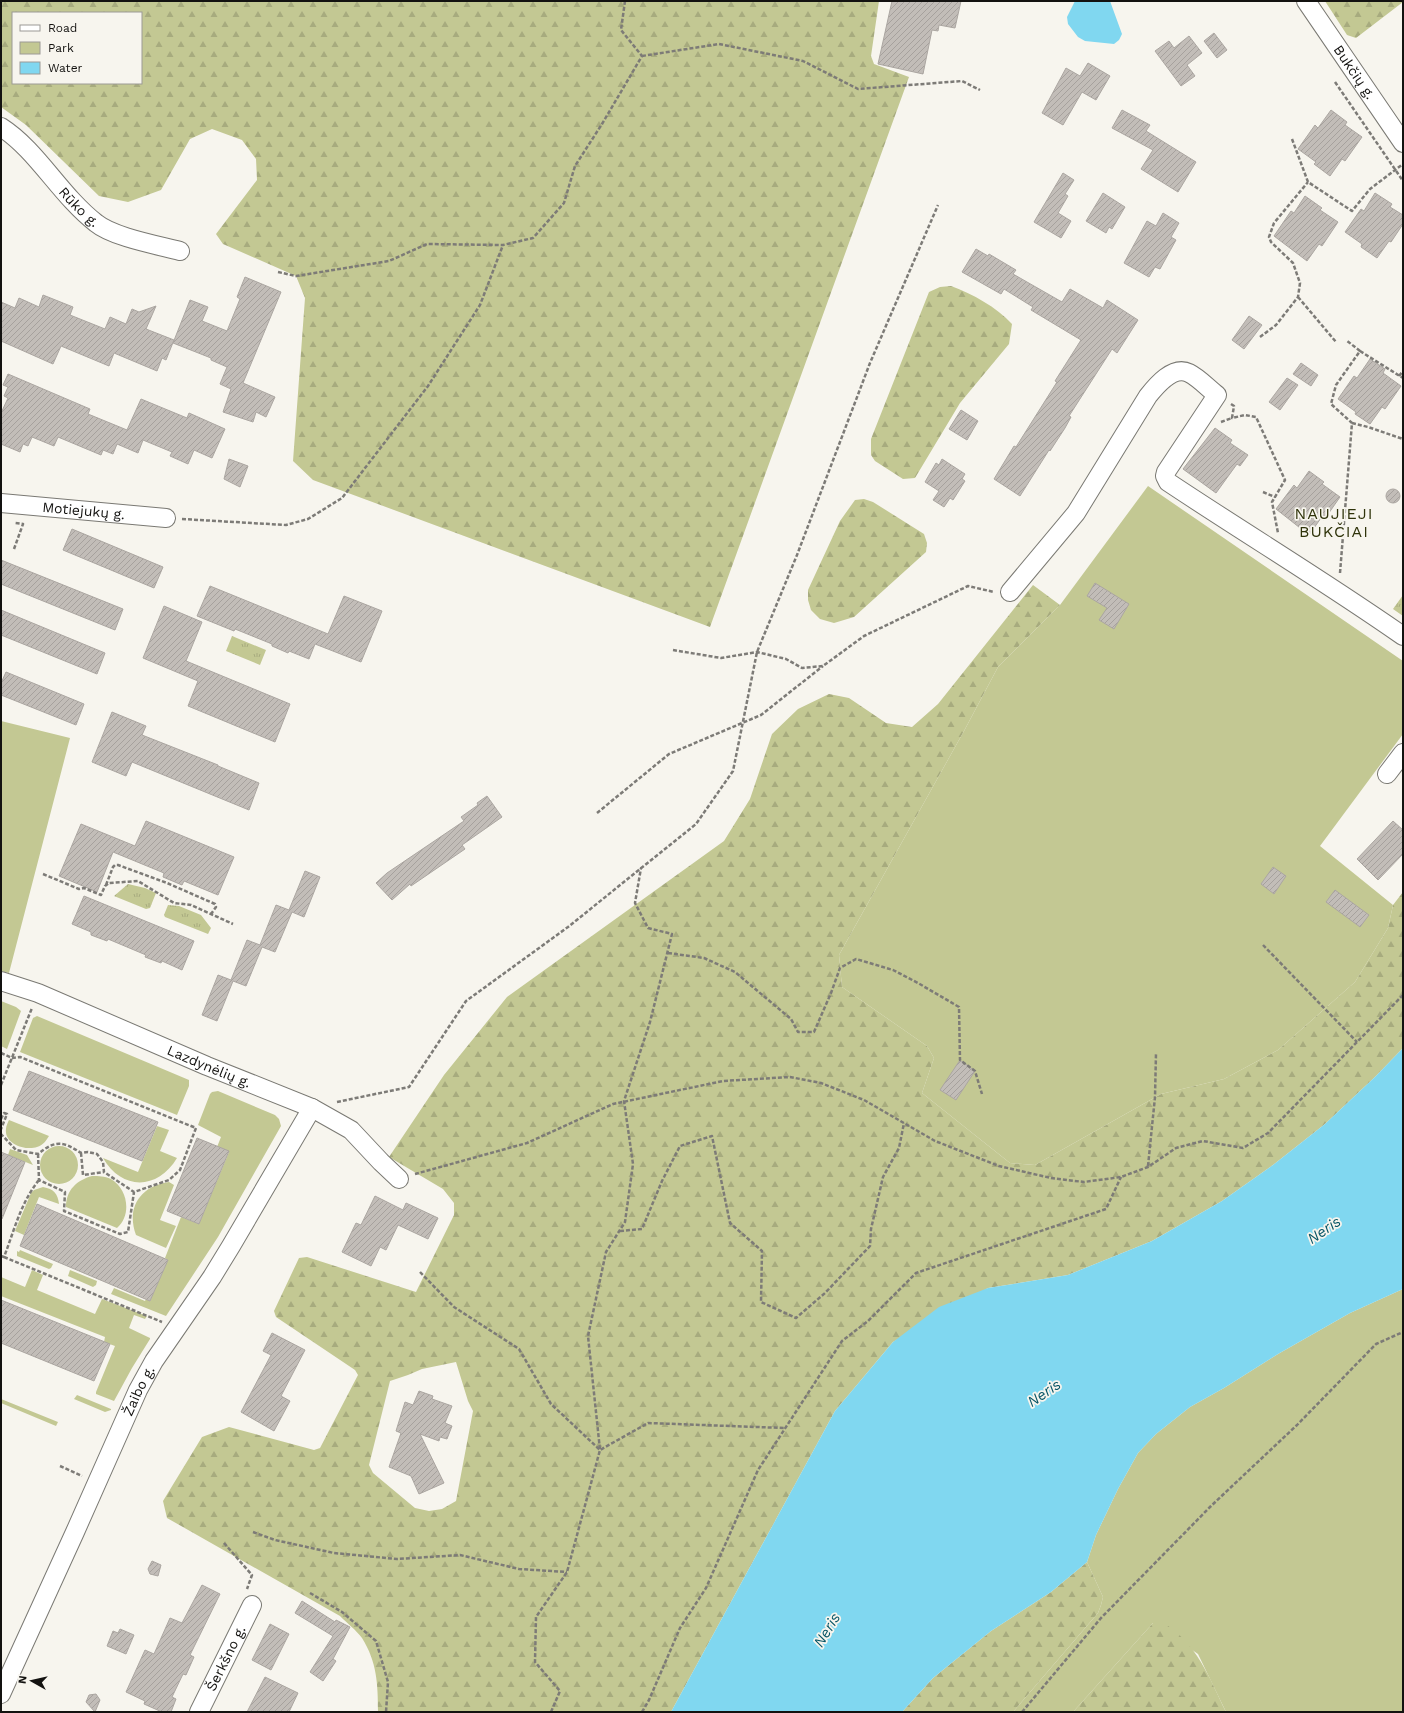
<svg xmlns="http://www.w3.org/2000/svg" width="1404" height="1713" font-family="'Work Sans',sans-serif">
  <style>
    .green { fill: #c3c893 }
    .forest { fill: url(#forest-firs); fill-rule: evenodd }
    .park { fill: url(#park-tufts) }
    .water { fill: #80d7f0 }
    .building { fill: url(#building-hatch); stroke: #aba6a1 }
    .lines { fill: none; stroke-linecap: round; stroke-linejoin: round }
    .minor-casing { stroke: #7a7973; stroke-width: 20 }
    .path { stroke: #7d7b77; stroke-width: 2.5; stroke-dasharray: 4 2; stroke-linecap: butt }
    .minor { stroke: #fff; stroke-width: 18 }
    .labels { text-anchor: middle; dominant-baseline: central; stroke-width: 3.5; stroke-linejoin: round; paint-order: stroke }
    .street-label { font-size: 14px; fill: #131210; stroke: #f7f5ee }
    .water-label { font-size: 15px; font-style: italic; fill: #075566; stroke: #f7f5ee }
    .quarter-label { font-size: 16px; letter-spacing: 1px; fill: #2f330a; stroke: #f7f5ee }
  </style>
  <defs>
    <pattern id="forest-firs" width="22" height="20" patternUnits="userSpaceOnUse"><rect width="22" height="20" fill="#c3c893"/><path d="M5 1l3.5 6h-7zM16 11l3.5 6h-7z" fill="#a7ab7e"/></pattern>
    <pattern id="park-tufts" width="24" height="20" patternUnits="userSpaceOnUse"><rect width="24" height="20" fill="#c3c893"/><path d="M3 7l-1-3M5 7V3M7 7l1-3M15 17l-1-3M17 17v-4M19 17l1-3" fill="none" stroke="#a7ab7e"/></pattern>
    <pattern id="building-hatch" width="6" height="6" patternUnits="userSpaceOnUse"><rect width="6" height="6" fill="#c2bdb8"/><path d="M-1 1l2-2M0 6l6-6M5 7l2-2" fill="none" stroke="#a6a19d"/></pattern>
  </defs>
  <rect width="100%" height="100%" fill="#f7f5ee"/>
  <path class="green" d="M 1148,486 L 1403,661 L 1403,734 L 1320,846 L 1393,905 L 1388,928 L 1355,982 L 1278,1050 L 1224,1079 L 1161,1094 L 1035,1165 L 1010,1163 L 922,1093 L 934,1058 L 927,1046 L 842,987 L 839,955 L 964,731 L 998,667 L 1060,605 Z
    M 1,721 L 70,738 L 9,973 L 1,971 Z
    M 1,1001 L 16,1007 L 21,1011 L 7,1049 L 1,1046 Z
    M 37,1016 L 189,1080 L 189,1086 L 177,1115 L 20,1052 L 33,1018 Z
    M 218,1091 L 275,1115 L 279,1119 L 281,1126 L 218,1237 L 166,1316 L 111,1294 L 114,1288 L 145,1301 L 146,1299 L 150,1301 L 168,1260 L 165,1258 L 181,1217 L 199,1224 L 229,1152 L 217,1147 L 221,1137 L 198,1125 L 210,1094 L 212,1092 Z
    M 9,1120 L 49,1136 C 46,1141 43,1145 37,1147 C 26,1151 4,1144 6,1129 C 6,1126 8,1122 9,1120 Z
    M 157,1126 L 169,1130 L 160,1151 L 177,1158 C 158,1190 122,1191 103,1158 L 138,1172 Z
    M40 1165a19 19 0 1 1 38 0a19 19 0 1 1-38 0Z
    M 10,1149 L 27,1155 L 33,1165 L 8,1155 Z
    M 92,1176 C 99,1176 104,1176 111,1179 C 128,1189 132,1215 117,1228 L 66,1207 C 66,1190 77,1180 92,1176 Z
    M 169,1182 L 174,1185 L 160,1220 L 176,1226 L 166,1248 L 136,1235 C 126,1208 140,1186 169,1182 Z
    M 43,1187 C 54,1189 58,1194 59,1204 L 39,1197 L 24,1235 L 15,1231 L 31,1193 L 34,1190 Z
    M 20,1250 L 53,1264 L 51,1268 L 49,1269 L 17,1256 L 17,1251 L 19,1252 Z
    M 32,1270 L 43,1275 L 37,1290 L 95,1314 L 102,1299 L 147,1316 L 145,1319 L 134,1315 L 129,1328 L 150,1338 L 150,1339 L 132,1368 L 114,1401 L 96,1394 L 96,1392 L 115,1346 L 104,1342 L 105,1337 L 1,1296 L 1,1277 L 25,1287 Z
    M 70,1270 L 97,1281 L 96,1285 L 93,1287 L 68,1276 Z
    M 1403,1289 L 1403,1712 L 1226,1712 L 1198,1654 L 1153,1623 L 1073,1712 L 1013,1712 L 1098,1613 L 1101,1605 L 1103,1597 L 1087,1562 L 1096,1535 L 1118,1489 L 1138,1453 L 1156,1434 L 1190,1407 L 1224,1388 L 1278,1354 L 1350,1313 Z
    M 77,1395 L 111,1409 L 111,1410 L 105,1412 L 74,1399 Z
    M 1,1399 L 58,1422 L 56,1426 L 1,1403 Z"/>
  <path class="forest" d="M 1,1 L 879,1 L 871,56 L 874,64 L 909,77 L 710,627 L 313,480 L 293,461 L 305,298 L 296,276 L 223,244 L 216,234 L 257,180 L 256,159 L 242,140 L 212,129 L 190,139 L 161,190 L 128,202 L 99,196 L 26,125 L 1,107 ZM 13,13 L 141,13 L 141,83 L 13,83 Z
    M 1325,1 L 1403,1 L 1403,2 L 1356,38 L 1347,35 Z
    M 951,286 C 973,294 996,307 1012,324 L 1009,344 L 960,403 L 915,478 L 903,479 L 875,461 L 871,455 L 871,439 L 929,292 L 940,287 Z
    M 864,499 L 873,502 L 924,534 L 927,543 L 926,552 L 854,617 L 834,623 L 820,619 L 811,610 L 808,600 L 808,590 L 840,521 L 855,500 Z
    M 1033,585 L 1060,605 L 998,667 L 964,731 L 839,955 L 842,987 L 927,1046 L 934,1058 L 922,1093 L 1010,1163 L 1035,1165 L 1161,1094 L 1224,1079 L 1278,1050 L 1355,982 L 1388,928 L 1393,905 L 1403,892 L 1403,1048 L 1376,1076 L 1325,1124 L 1273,1165 L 1222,1201 L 1152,1241 L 1068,1275 L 988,1288 L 893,1342 L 835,1411 L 671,1712 L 378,1712 C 378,1684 377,1662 362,1638 C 356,1630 347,1623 340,1616 L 167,1518 L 163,1501 L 202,1437 L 229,1427 L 314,1450 L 320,1448 L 358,1375 L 355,1370 L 276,1317 L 274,1311 L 299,1258 L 307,1257 L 416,1292 L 454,1215 L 454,1203 L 443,1189 L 389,1157 L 444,1075 L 507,997 L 724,841 L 750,799 L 772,734 L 798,709 L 829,694 L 849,698 L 886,723 L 912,727 L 938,704 ZM 456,1362 L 468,1401 L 473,1411 L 456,1501 L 442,1509 L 429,1511 L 415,1508 L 373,1473 L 369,1465 L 390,1381 L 408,1375 L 422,1369 Z
    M 1087,1562 L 1103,1597 L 1101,1605 L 1098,1613 L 1013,1712 L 902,1712 L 933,1678 L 991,1631 L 1051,1592 Z
    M 1162,1622 C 1197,1643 1209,1677 1226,1712 L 1073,1712 L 1153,1623 Z"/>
  <path class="park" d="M 1403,595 L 1403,616 L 1393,609 Z
    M 232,636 L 266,650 L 260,665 L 226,651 Z
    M 128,884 L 145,888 L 156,893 L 150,908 L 146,909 L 114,896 Z
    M 168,905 L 179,906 L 201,915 L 211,928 L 208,934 L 165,917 L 164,915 Z"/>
  <path class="water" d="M 1075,1 L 1110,1 L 1122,34 L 1119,40 L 1114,44 L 1085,41 L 1078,37 L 1068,24 L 1067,17 Z
    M 1403,1048 L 1403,1289 L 1350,1313 L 1278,1354 L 1224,1388 L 1190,1407 L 1156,1434 L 1138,1453 L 1118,1489 L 1096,1535 L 1087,1562 L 1051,1592 L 991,1631 L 933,1678 L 902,1712 L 671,1712 L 835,1411 L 893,1342 L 939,1307 L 988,1288 L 1068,1275 L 1152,1241 L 1222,1201 L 1273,1165 L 1325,1124 L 1376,1076 Z"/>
  <path class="building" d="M 892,1 L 961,1 L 955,28 L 939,25 L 938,31 L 932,30 L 923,74 L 878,64 Z
    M 1214,33 L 1227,50 L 1217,58 L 1204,41 Z
    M 1189,36 L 1202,53 L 1187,65 L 1195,76 L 1181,86 L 1155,51 L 1169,41 L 1174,48 Z
    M 1088,63 L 1110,76 L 1096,100 L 1082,92 L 1063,125 L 1042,113 L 1066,68 L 1080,76 Z
    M 1122,110 L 1150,125 L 1146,131 L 1196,162 L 1178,192 L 1141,169 L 1153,150 L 1112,128 Z
    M 1331,110 L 1347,122 L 1345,125 L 1362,137 L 1345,161 L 1342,159 L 1330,176 L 1314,164 L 1316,162 L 1298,149 L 1315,125 L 1318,128 Z
    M 1063,173 L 1074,180 L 1065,194 L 1068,196 L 1058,213 L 1071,221 L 1061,238 L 1034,222 Z
    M 1103,193 L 1125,207 L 1112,229 L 1109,227 L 1106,233 L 1086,221 Z
    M 1375,193 L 1392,204 L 1390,207 L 1403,215 L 1403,224 L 1391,242 L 1389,241 L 1377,258 L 1361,247 L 1362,244 L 1345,232 L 1361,209 L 1364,211 Z
    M 1305,196 L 1322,208 L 1320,210 L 1338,222 L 1322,246 L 1319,244 L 1307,261 L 1274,236 L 1291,211 L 1294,213 Z
    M 1163,213 L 1179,223 L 1171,237 L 1176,240 L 1160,269 L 1155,267 L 1149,277 L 1124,263 L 1147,221 L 1156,226 Z
    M 976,249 L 988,256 L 989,254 L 1016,270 L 1013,274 L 1062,302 L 1070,289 L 1103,308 L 1107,300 L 1138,320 L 1117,353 L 1112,349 L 1069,416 L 1071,417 L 1065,428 L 1050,451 L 1049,450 L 1020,496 L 994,479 L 1014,446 L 1016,447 L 1057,382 L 1055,381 L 1081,340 L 1031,310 L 1033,307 L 1004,289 L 1001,294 L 962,272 Z
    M 245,277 L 281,292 L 243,383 L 275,397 L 266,417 L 256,412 L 253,422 L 223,412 L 231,389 L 220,384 L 227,367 L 211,360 L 211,358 L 173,343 L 190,300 L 208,307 L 202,321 L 227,331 L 240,299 L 237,297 Z
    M 43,295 L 73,307 L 70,315 L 105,329 L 110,317 L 126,324 L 132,309 L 139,312 L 156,306 L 146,329 L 174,340 L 166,360 L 162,358 L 157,371 L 114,353 L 109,366 L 61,346 L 53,364 L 1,341 L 1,302 L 15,308 L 19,298 L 39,307 Z
    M 1249,316 L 1262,325 L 1244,349 L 1232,340 Z
    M 1370,359 L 1385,369 L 1383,373 L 1401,386 L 1385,409 L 1382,407 L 1370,424 L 1355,414 L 1356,412 L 1338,399 L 1354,376 L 1357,378 Z
    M 1301,363 L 1318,375 L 1311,386 L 1293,374 Z
    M 8,374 L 90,409 L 88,414 L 127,430 L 141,399 L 187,418 L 189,413 L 225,429 L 212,458 L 194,450 L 188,464 L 170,456 L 172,452 L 143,440 L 138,453 L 117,444 L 113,454 L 103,450 L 101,455 L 58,437 L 54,446 L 32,437 L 28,446 L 23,444 L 20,452 L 1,444 L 1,413 L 8,398 L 4,396 L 8,387 L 3,385 Z
    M 1287,378 L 1298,385 L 1280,410 L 1269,402 Z
    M 961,410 L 978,421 L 967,440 L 949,429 Z
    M 1215,428 L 1232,440 L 1230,443 L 1248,455 L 1240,466 L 1237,464 L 1216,493 L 1183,469 Z
    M 229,459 L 248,466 L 240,487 L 224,479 Z
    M 942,459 L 965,474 L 962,479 L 965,481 L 953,500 L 950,498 L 944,507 L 933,500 L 939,491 L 925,482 L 936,463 L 939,465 Z
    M 1309,471 L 1324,482 L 1322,484 L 1340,497 L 1324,520 L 1321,518 L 1309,535 L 1276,509 L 1294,485 L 1297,488 Z
    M1386 496a7 7 0 1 1 14 0a7 7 0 1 1-14 0Z
    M 72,529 L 163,567 L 154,588 L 63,550 Z
    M 1,560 L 123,609 L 115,630 L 1,584 Z
    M 1095,583 L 1129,604 L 1114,629 L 1099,620 L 1107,608 L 1087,596 Z
    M 210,586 L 328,634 L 344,596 L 382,611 L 361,662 L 315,644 L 309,659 L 289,651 L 288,653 L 272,646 L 272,644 L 235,629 L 234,631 L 197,616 Z
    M 164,606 L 202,622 L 186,661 L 290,704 L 275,742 L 188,706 L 198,681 L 143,658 Z
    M 1,610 L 105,653 L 97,674 L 1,635 Z
    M 6,672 L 84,704 L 76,725 L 1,695 L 1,683 Z
    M 112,712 L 146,726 L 142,735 L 218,765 L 218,766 L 259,783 L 249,810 L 132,762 L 126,776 L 92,762 Z
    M 487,796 L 502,817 L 462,845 L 465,849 L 411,886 L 410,884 L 392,900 L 376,883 L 387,873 L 464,821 L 461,817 L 478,805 L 477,803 Z
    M 146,821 L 234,857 L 218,895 L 184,881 L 182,885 L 163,877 L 164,873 L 113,852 L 97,892 L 59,876 L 81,824 L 135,846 Z
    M 1393,821 L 1403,830 L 1403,854 L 1378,880 L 1357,859 Z
    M 1273,867 L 1286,876 L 1274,894 L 1261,884 Z
    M 305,871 L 320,877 L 304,917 L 292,912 L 275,952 L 262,947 L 246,986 L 233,981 L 217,1021 L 202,1015 L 218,975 L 231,980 L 247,940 L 260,945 L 276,905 L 289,910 Z
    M 1335,890 L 1369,915 L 1360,927 L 1326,902 Z
    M 84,896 L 194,941 L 182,970 L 162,961 L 161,963 L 145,957 L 146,955 L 108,939 L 107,941 L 91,935 L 91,932 L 72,924 Z
    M 960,1060 L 975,1071 L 956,1100 L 940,1090 Z
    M 29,1071 L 158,1122 L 142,1161 L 13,1110 Z
    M 197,1138 L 229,1151 L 199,1224 L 167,1211 Z
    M 1,1152 L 25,1162 L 2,1219 L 1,1219 Z
    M 375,1196 L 403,1210 L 406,1203 L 438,1218 L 428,1239 L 398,1225 L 386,1250 L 380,1247 L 371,1266 L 342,1252 L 356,1223 L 361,1225 Z
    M 37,1204 L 168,1260 L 150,1301 L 20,1246 Z
    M 1,1300 L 110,1344 L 94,1381 L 1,1343 Z
    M 272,1333 L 305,1350 L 281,1396 L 290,1401 L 274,1431 L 241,1412 L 271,1355 L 263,1351 Z
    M 419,1391 L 433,1396 L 432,1399 L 452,1406 L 445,1423 L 452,1426 L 447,1439 L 440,1437 L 439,1441 L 420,1434 L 444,1483 L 419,1494 L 411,1476 L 389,1467 L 401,1433 L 396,1431 L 405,1402 L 413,1405 Z
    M 152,1561 L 161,1565 L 158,1576 L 150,1574 L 148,1569 Z
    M 202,1585 L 220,1594 L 190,1655 L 194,1657 L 186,1675 L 183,1674 L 172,1697 L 176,1699 L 171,1712 L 162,1712 L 144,1704 L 145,1701 L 126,1692 L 145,1650 L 154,1654 L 170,1618 L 182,1623 Z
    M 302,1601 L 335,1622 L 336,1620 L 350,1627 L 333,1659 L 336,1661 L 323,1681 L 310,1672 L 333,1636 L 295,1613 Z
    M 270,1624 L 289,1634 L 271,1670 L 252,1660 Z
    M 120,1629 L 134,1635 L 126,1654 L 107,1646 L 113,1631 L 118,1633 Z
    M 265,1677 L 298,1693 L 289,1712 L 247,1712 Z
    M 96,1694 L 100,1700 L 95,1712 L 86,1702 L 89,1695 Z"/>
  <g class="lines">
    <g class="minor-casing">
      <g id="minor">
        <path id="s1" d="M 1306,1 L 1403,143"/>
        <path id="s2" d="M 1,127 C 37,150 60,195 96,223 C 113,237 157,245 180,251"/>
        <path id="s3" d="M 1,503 L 166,518"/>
        <path d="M 1010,592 L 1076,513 L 1148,396 C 1156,386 1173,365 1189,373 C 1199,378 1208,388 1217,395 L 1166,472 L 1165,476 L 1168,482 C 1246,534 1326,582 1403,636"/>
        <path d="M 1387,774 L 1403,753"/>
        <path id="s4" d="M 1,981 L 38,993 L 207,1066 L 312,1108 L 351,1130 L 381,1162 L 399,1179"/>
        <path id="s5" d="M 1,1694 L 75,1532 L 138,1390 L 154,1361 L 212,1277 L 231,1246 L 312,1108"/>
        <path id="s6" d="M 199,1712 L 252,1605"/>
      </g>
    </g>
    <path class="path" d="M 642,56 L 719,44 L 803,61 L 858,89 L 962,81 L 980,90
      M 1335,82 L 1403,181
      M 1292,139 L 1308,182 L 1352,211 L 1370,189 L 1403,164
      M 278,272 L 296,276 L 389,261 L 427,244 L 503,245 L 533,238 L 564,203 L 575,166 L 602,124 L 642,56 L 621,30 L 625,1
      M 1298,297 L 1336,342
      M 1260,337 L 1276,325 L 1298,297 L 1300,283 L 1293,263 L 1271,242 L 1269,237 L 1274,223 L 1308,182
      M 1360,351 L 1403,378
      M 1399,376 L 1403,371
      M 1231,404 L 1234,406 L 1232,418 L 1245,415 L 1256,417 L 1285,480 L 1272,502 L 1278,533
      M 1221,422 L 1232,418
      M 1352,423 L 1368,427 L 1403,439
      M 1263,492 L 1275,497
      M 182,519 L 286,525 L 308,519 L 342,498 L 428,386 L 480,305 L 503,245
      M 14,549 L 23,524 L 15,523
      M 1340,573 L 1352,423 L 1331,404 L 1336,385 L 1360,351 L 1346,340
      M 673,650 L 721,658 L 757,652 L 786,659 L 802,668 L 823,666 L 864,636 L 968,586 L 994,592
      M 597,813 L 669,754 L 761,715 L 823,666
      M 43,874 L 79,889 L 84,888 L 101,895 L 105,886 L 109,883 L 138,881 L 174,903 L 191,905 L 233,924
      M 106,885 L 113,867 L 115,865 L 118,865 L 167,883 L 215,904 L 216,907 L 211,914
      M 1263,945 L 1357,1042
      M 668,953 L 704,958 L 735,972 L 791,1019 L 798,1032 L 814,1032 L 831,993 L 840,968 L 856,959 L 893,970 L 918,983 L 959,1007 L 960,1060 L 975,1071 L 982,1094
      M 1,1053 L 12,1058 L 20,1057 L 196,1128 L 180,1170 L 169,1180 L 134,1192 L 104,1172 L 103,1162 L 97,1154 L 88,1152 L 81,1153 C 63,1141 55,1140 38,1154 L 16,1150 L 1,1134
      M 1,1085 L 32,1008
      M 337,1102 L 409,1087 L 466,1001 L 568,927 L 696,824 L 733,771 L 757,652 L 797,555 L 870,363 L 938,205
      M 1,1119 L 4,1113 L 7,1114 L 1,1129
      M 81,1153 L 83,1175 L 104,1172
      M 38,1154 L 39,1180 L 65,1192 L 64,1211 L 120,1234 L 128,1232 L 134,1192
      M 1148,1166 L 1155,1097 L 1156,1053
      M 415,1174 L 527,1143 L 613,1104 L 723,1081 L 790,1077 L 821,1083 L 864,1100 L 935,1141 L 999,1166 L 1051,1178 L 1084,1182 L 1121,1177 L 1148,1167 L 1176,1148 L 1203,1141 L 1243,1148 L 1268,1133 L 1403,995
      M 620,1231 L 642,1229 L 662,1181 L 680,1146 L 712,1136 L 730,1223 L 762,1251 L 761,1302 L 796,1318 L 825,1293 L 870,1246 L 871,1229 L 883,1177 L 899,1148 L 904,1123
      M 1,1256 L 4,1257 C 14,1231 21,1202 39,1180
      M 4,1257 L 162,1322
      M 420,1272 L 454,1307 L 519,1349 L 551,1404 L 600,1450 L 588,1336 L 606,1252 L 625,1222 L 633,1164 L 624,1101 L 650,1022 L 672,934 L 648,928 L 635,903 L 641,868
      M 60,1466 L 82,1476
      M 253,1532 L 275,1540 L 334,1553 L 397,1559 L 460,1555 L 519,1569 L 567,1572
      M 224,1543 L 252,1575 L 247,1589
      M 310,1593 L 342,1612 L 376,1641 L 388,1682 L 386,1712
      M 551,1712 L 560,1691 L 535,1662 L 536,1617 L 567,1572 L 600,1450 L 648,1423 L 784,1428
      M 642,1712 L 649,1700 L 680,1628 L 706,1588 L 758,1470 L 842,1341 L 868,1321 L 916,1273 L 1106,1209 L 1121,1177
      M 1022,1712 L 1101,1618 L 1211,1506 L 1297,1425 L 1376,1344 L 1403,1332"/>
    <use href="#minor" class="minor"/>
  </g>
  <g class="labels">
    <g class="street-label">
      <text stroke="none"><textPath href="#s1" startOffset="86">Bukčių g.</textPath></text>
      <text stroke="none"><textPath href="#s2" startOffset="112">Rūko g.</textPath></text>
      <text stroke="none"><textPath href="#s3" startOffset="83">Motiejukų g.</textPath></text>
      <text stroke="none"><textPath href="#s4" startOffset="225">Lazdynėlių g.</textPath></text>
      <text stroke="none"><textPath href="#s5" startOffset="333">Žaibo g.</textPath></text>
      <text stroke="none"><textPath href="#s6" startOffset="60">Šerkšno g.</textPath></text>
    </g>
    <g class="water-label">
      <text transform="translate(1324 1230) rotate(-34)">Neris</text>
      <text transform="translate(1044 1393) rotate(-34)">Neris</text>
      <text transform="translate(827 1630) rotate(-59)">Neris</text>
    </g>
    <g class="quarter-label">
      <text x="1334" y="513">NAUJIEJI<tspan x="1334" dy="18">BUKČIAI</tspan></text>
    </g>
  </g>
  <rect width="1404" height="1713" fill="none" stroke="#131210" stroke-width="4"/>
  <rect x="12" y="12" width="130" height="72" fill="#f7f5ee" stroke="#9c9a95"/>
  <rect x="20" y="25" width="20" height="6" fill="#ffffff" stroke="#9c9a95"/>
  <text x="48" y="32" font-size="12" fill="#131210">Road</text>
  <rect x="20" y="42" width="20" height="12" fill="#c3c893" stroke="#9c9a95"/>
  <text x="48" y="52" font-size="12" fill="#131210">Park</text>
  <rect x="20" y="62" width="20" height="12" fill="#80d7f0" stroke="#9c9a95"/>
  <text x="48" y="72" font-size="12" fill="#131210">Water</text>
  <g transform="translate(32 1681) rotate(278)" stroke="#f7f5ee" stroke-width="3" paint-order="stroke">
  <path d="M0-3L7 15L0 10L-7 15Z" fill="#131210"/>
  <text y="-6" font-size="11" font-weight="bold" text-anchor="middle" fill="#131210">N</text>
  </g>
</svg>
